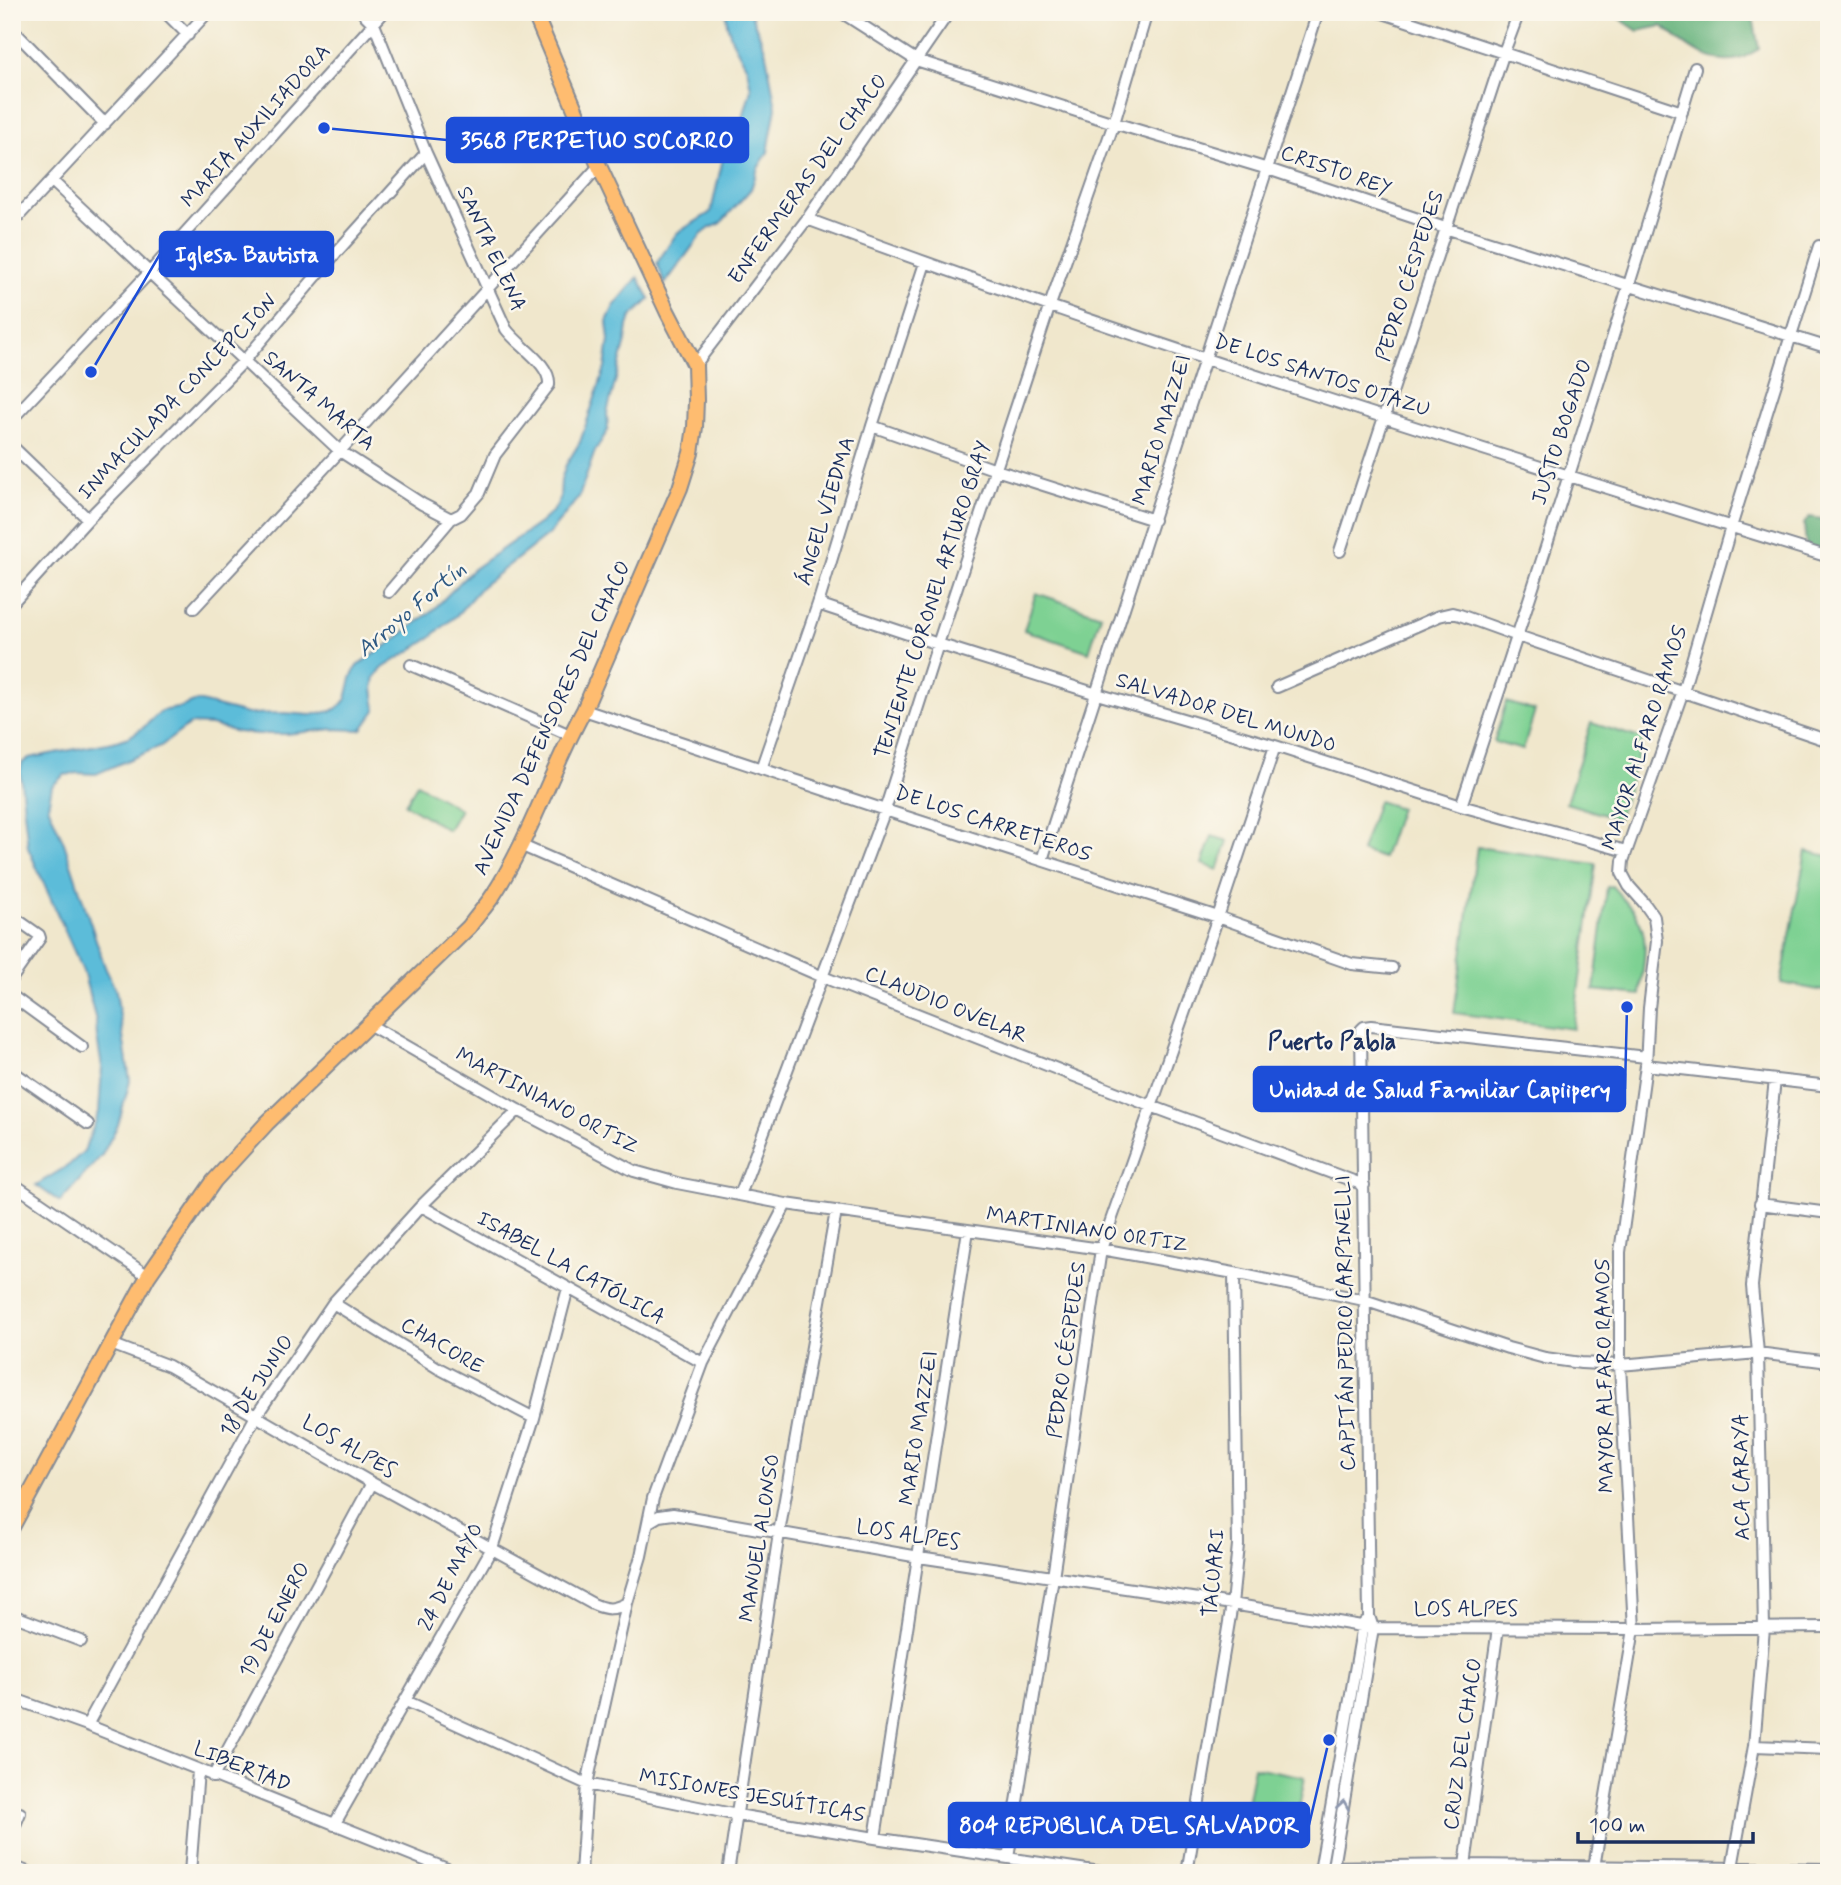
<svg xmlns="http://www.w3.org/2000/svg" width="1841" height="1885" font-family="Mynerve,sans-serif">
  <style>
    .green { fill: #7ed193; stroke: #4c8078; stroke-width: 2 }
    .forest { fill: #66b37d; stroke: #40716e; stroke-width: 2 }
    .water { fill: #5bbcd9; stroke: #3b769c; stroke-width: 2 }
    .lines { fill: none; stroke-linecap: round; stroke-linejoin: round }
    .minor-casing { stroke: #868b95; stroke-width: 14 }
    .major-casing { stroke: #868b95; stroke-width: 18 }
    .minor { stroke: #fff; stroke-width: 10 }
    .major { stroke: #febc70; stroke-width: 14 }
    .oneway { stroke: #8d97ae }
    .labels { text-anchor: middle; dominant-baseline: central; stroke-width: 5; stroke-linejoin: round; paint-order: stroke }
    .street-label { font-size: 21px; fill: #1b2f5e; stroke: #fbf7ec }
    .water-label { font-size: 23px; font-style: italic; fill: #2e5983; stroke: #fbf7ec }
    .quarter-label { font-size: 24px; font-weight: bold; fill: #1b2f5e; stroke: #fbf7ec }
    .leader { fill: none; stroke: #1d4ed8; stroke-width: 2.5 }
    .callout-dot { fill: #1d4ed8; stroke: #fbf7ec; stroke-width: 2.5 }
    .callout { fill: #1d4ed8; stroke: #1d4ed8; stroke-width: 2.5 }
    .callout-label { font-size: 23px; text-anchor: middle; font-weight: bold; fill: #fff }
  </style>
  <rect width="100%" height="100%" fill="#fbf7ec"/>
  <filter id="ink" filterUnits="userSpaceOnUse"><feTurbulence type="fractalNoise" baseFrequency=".0143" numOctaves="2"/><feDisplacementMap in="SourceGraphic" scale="14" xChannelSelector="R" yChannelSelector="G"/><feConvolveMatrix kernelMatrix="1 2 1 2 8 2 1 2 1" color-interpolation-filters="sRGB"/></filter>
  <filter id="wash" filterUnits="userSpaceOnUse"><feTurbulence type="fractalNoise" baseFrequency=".00686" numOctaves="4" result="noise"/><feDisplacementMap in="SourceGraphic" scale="28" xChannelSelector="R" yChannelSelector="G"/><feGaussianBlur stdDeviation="1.57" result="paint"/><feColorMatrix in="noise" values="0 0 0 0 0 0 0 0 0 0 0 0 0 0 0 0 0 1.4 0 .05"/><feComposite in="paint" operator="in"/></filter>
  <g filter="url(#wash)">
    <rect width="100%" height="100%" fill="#f0e7cc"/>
    <path class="green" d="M 1036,593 L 1101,615 L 1089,652 L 1024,630 Z
      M 1506,702 L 1535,711 L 1523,750 L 1494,742 Z
      M 1591,723 L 1643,739 L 1618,819 L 1566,803 Z
      M 417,784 L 460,809 L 448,830 L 405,804 Z
      M 1378,801 L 1400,808 L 1383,858 L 1361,851 Z
      M 1212,836 L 1228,841 L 1218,870 L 1202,864 Z
      M 1477,847 L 1596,864 L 1573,1029 L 1454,1013 Z
      M 1806,851 L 1829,856 L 1829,992 L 1781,983 Z
      M 1612,886 C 1620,896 1631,906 1637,917 C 1651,939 1642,970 1640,995 L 1594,990 L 1607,887 Z
      M 1254,1767 L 1305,1777 L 1292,1844 L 1241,1835 Z"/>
    <path class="forest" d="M 1614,12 L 1752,12 L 1759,49 C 1753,52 1746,57 1739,59 C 1707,66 1684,44 1662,26 L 1638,31 L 1614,15 Z
      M 1809,517 L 1829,520 L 1829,551 L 1826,549 L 1813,553 L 1806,546 L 1804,524 Z"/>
    <path class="water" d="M 726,12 L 750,12 L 765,49 L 776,107 L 768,152 L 758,168 L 751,189 L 720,224 L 710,228 L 701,235 L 665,284 L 657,263 L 677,233 L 711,212 L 723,158 L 737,139 L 751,89 L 747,68 L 732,40 L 727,24 Z
      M 638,277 L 650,299 L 631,317 L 628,326 L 626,341 L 607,413 L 608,430 L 595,451 L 579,497 L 549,534 L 481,587 L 457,615 L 426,641 L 383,668 L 375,677 L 373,688 L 376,710 L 362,729 L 357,730 L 333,729 L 286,734 L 259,734 L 237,732 L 211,725 L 190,724 L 161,746 L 96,774 L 78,773 L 64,775 L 52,786 L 48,806 L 64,843 L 105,967 L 116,991 L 130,1081 L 118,1125 L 102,1155 L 60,1202 L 36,1185 L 69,1165 L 84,1151 L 99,1112 L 102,1067 L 97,1038 L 96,1021 L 83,971 L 28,848 L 20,772 L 22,763 L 29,758 L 113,742 L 129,737 L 144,727 L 161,711 L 178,708 L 197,701 L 247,714 L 285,713 L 310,715 L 332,711 L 340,706 L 346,699 L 351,678 L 357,666 L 393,641 L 434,609 L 472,570 L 541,522 L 554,510 L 560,499 L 561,480 L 566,465 L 580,442 L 605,368 L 609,340 L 607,321 L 614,306 Z"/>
  </g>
  <g filter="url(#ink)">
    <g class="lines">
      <g class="minor-casing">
        <path id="minor" d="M 165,12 L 188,35
          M 362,12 L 374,24 L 426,153 L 506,329 C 518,346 551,364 549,385 L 495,455 L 479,493 L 461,514 L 451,519 L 389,592
          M 841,12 L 916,60 L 1114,123 L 1268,169 L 1445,228 L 1829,348
          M 1380,12 L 1682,112
          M 12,29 L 105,124
          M 52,181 L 340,451 L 422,504 L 451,519
          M 807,219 C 1143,344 1486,451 1829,557
          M 12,223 L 208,12
          M 695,365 L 807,219 L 949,12
          M 12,419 L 150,272 L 384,12
          M 872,426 L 996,470 L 1154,520
          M 12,446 L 88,519
          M 1340,551 L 1504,52 L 1519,12
          M 12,603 L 88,519 L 244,361 L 335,254 L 426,153
          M 818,604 L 938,644 L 1097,694 L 1275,746 L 1461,806 L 1626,851
          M 194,608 L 340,451 L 599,166
          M 411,665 L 570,735
          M 1277,687 L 1439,616 L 1452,613 L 1460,615 L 1518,636 L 1829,741
          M 584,710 L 885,810 L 1218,917 L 1352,964 L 1392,968
          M 761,769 L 818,604 L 872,426 L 925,263
          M 1461,806 C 1543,561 1621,315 1695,68
          M 520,845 L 823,977 L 1151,1106 L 1364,1185
          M 1042,860 L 1318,12
          M 12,916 L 39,935 L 40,938 L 12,978
          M 12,996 L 82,1047
          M 370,1025 L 518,1110 L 634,1171 L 677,1183 L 786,1204 L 1101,1249 L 1234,1273 L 1364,1300 L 1508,1348 L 1545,1358 L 1581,1363 L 1620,1365 L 1758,1353 L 1829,1362
          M 1646,1065 L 1829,1086
          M 12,1071 L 88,1124
          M 12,1183 L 148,1276
          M 740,1195 L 885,810 L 938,644 L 1050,305 L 1114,123 L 1147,12
          M 1760,1204 L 1829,1213
          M 421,1206 L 703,1363
          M 333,1303 L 438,1368 L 534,1418
          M 111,1344 L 169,1366 L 372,1483 L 593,1604 C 607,1610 614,1610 627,1603
          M 649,1522 L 659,1516 L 673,1514 L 919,1557 L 1232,1604 L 1373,1628 L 1634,1629 L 1829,1627
          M 12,1615 L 81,1641
          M 12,1698 L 87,1725 L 457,1873
          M 406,1701 L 587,1784 L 737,1815 L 875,1838 L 1107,1873
          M 87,1725 L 256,1416 L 333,1303 L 421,1206 L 518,1110
          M 1754,1746 L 1829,1749
          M 213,1777 L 372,1483
          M 334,1825 L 492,1548 L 534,1418 L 568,1288
          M 12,1832 L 20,1813
          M 875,1838 L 968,1230
          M 1008,1858 L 1053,1577 L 1101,1249 L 1218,917 L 1275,746
          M 1465,1865 L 1498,1628
          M 12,1866 L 30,1873
          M 1320,1867 L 1465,1865 L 1829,1869
          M 1320,1871 L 1363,1625 L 1365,1622
          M 190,1873 L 198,1771
          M 581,1873 L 587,1784 L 627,1603 L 641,1556 L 653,1498 L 703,1363 L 786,1204
          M 728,1873 L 779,1533 L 836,1211
          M 1187,1873 L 1232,1604 L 1238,1545 L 1234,1273
          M 1332,1873 L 1373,1628 L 1369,1616 L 1361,1030 L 1364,1027 L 1371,1026 L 1646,1057
          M 1593,1873 L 1634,1629 L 1620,1365 L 1620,1252 L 1646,1065 L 1649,1008 L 1657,941 L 1654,917 L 1644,903 L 1629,886 L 1622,873 L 1623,861 L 1683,691 L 1731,527 L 1819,246
          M 1731,1873 L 1754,1746 L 1764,1628 L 1758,1353 L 1752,1286 L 1775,1080"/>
      </g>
      <g class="major-casing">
        <path id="major" d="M 12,1527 L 148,1276 L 214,1181 L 267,1123 L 469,927 C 476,917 485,907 492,897 C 529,841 551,770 584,710 L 680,488 L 691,453 L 695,427 L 696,400 L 695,365 L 667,311 L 599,166 L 534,12"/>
      </g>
      <use href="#minor" class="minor"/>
      <use href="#major" class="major"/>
    </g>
    <defs><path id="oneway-chevron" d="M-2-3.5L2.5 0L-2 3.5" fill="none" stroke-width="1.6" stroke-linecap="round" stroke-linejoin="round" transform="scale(1.75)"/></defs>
    <use class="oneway" href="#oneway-chevron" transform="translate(1343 1805) rotate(-81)"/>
  </g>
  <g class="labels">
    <g class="street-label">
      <text transform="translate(256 126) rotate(-48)">MARIA AUXILIADORA</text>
      <text transform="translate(1336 171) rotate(19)">CRISTO REY</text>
      <text transform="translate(808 179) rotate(-54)">ENFERMERAS DEL CHACO</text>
      <text transform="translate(491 249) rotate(65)">SANTA ELENA</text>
      <text transform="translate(1410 276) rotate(-72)">PEDRO CÉSPEDES</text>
      <text transform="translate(1322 376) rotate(18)">DE LOS SANTOS OTAZU</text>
      <text transform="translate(178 397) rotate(-46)">INMACULADA CONCEPCION</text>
      <text transform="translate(319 401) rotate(41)">SANTA MARTA</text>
      <text transform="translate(1162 430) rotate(-73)">MARIO MAZZEI</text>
      <text transform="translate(1562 432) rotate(-72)">JUSTO BOGADO</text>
      <text transform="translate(826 511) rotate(-73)">ÁNGEL VIEDMA</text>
      <text transform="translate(933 600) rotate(-72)">TENIENTE CORONEL ARTURO BRAY</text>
      <text transform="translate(1226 713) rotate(17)">SALVADOR DEL MUNDO</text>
      <text transform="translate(552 718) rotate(-65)">AVENIDA DEFENSORES DEL CHACO</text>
      <text transform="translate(1645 738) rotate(-72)">MAYOR ALFARO RAMOS</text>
      <text transform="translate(993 824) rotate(18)">DE LOS CARRETEROS</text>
      <text transform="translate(946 1005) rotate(22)">CLAUDIO OVELAR</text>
      <text transform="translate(547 1101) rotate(28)">MARTINIANO ORTIZ</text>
      <text transform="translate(1087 1230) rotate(9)">MARTINIANO ORTIZ</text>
      <text transform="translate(571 1268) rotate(29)">ISABEL LA CATÓLICA</text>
      <text transform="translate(1346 1323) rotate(-91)">CAPITÁN PEDRO CARPINELLI</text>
      <text transform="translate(442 1346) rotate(30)">CHACORE</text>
      <text transform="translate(1067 1350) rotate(-82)">PEDRO CÉSPEDES</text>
      <text transform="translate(1605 1376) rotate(-91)">MAYOR ALFARO RAMOS</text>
      <text transform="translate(257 1386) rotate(-57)">18 DE JUNIO</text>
      <text transform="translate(919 1428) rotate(-81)">MARIO MAZZEI</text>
      <text transform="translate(349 1447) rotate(30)">LOS ALPES</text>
      <text transform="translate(1742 1477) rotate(-91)">ACA CARAYA</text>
      <text transform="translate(908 1535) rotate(9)">LOS ALPES</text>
      <text transform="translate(760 1538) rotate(-81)">MANUEL ALONSO</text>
      <text transform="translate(1214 1573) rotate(-85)">TACUARI</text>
      <text transform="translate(451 1577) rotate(-63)">24 DE MAYO</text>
      <text x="1466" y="1609">LOS ALPES</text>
      <text transform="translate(275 1620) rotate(-62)">19 DE ENERO</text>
      <text transform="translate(1463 1744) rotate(-82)">CRUZ DEL CHACO</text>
      <text transform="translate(242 1767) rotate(22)">LIBERTAD</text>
      <text transform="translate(752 1796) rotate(10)">MISIONES JESUÍTICAS</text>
    </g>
    <g class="water-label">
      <text transform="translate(412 610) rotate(-40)">Arroyo Fortín</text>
    </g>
    <g class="quarter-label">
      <text x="1332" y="1042">Puerto Pabla</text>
    </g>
  </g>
  <path class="leader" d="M324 128L447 140M91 372L160 254M1627 1007L1625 1089M1329 1740L1309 1825"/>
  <g class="callout-dot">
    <circle cx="324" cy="128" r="7"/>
    <circle cx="91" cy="372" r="7"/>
    <circle cx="1627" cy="1007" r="7"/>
    <circle cx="1329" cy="1740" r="7"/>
  </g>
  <g class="callout">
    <rect x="447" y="118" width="301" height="44" rx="7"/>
    <rect x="160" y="232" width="173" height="44" rx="7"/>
    <rect x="1254" y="1067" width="371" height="44" rx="7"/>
    <rect x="949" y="1803" width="360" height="44" rx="7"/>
  </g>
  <g class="callout-label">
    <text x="597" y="148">3568 PERPETUO SOCORRO</text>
    <text x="247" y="262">Iglesa Bautista</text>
    <text x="1440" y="1097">Unidad de Salud Familiar Capiipery</text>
    <text x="1129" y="1833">804 REPUBLICA DEL SALVADOR</text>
  </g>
  <rect width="1841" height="1885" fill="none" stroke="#fbf7ec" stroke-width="42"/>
  <path d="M1578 1832v10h175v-10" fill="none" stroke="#1b2f5e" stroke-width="3.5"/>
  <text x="1589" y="1832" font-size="21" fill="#1b2f5e" stroke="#fbf7ec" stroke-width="5" paint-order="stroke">100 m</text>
</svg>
